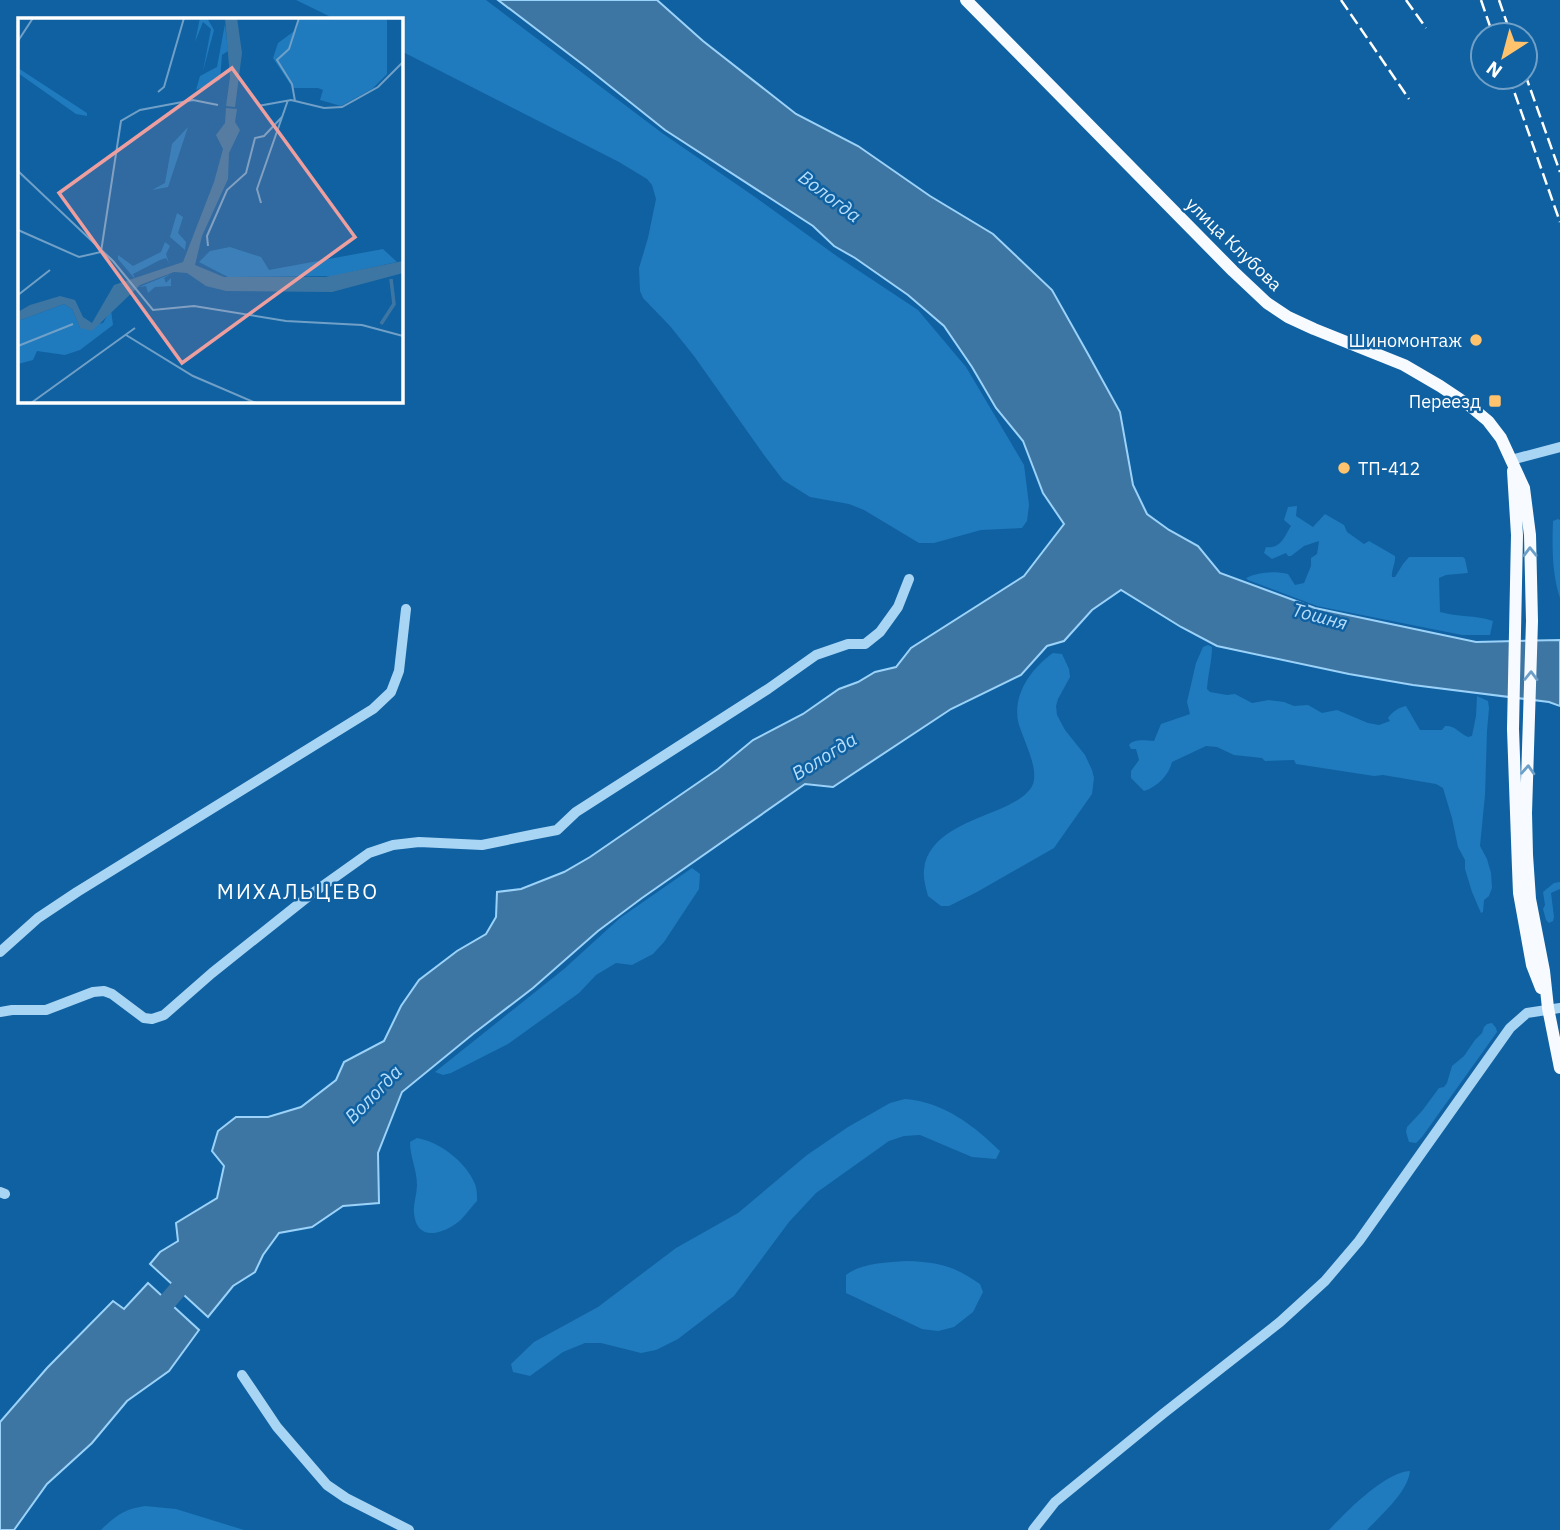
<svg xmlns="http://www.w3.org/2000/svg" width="1560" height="1530" font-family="'IBM Plex Sans',sans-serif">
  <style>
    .green { fill: #1f7bbe }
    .water { fill: #3e76a3; stroke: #9bd2f9; stroke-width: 2 }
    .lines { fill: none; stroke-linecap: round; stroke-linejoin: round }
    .river { stroke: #3e76a3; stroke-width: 18 }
    .minor { stroke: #a9d5f5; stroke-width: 10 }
    .major { stroke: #f7fbff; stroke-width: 12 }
    .rail { stroke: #fff; stroke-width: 2.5; stroke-dasharray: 12 5; stroke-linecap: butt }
    .oneway { stroke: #6c9fc7 }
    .poi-dot { fill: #ffc36d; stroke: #1061a1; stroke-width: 2.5 }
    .labels { text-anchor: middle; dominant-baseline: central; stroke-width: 5; stroke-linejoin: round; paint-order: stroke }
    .street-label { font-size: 18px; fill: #fff; stroke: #1061a1 }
    .poi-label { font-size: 18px; fill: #fff; stroke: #1061a1; text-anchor: end }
    .water-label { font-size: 19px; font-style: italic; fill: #b6defc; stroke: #1061a1 }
    .quarter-label { font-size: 21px; letter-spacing: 2px; fill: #fff; stroke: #1061a1 }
    .inset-river { fill: none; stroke: #3e76a3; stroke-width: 3.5 }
    .inset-road { fill: none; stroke: #70a0c7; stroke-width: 2 }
    .view { fill: #ed9e9e; fill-opacity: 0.15; stroke: #ed9e9e; stroke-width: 3.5 }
    .inset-edge { fill: none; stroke: #fff; stroke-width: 3.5 }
  </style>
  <rect width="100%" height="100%" fill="#1061a1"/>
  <path class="green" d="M 296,0 L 486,0 L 662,133 L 755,197 L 838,257 L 918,310 L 966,367 L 1024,465 L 1029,505 L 1027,521 L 1022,528 L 981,530 L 934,543 L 919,543 L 864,510 L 849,504 L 810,497 L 783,480 L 764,455 L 694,356 L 670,326 L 643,298 L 640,291 L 639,268 L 648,238 L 656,199 L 652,185 L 647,179 L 619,162 L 401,51 L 401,19 L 335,19 Z
    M 1297,506 L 1296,516 L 1313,527 L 1325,514 L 1344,525 L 1347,532 L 1364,544 L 1369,541 L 1395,556 C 1396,563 1391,570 1392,577 L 1395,577 L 1403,564 L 1409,557 L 1463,557 L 1465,559 L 1468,573 L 1446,575 L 1439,578 L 1440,612 C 1457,617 1476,615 1493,621 L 1490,635 L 1462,635 L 1317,606 L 1248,580 L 1246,578 C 1258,572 1275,571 1288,574 L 1295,585 L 1304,583 L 1311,566 L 1311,558 L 1317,554 L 1319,541 L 1304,546 L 1291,556 L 1288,556 L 1286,553 L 1272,559 L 1264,553 L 1266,547 C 1281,549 1284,537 1291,526 L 1284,520 L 1288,507 Z
    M 1558,519 L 1560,520 L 1560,598 C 1552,574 1552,546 1553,521 Z
    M 1208,645 L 1212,647 C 1212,661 1208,674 1207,689 L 1210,692 L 1227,695 L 1235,694 L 1252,703 L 1269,700 L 1284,702 L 1294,706 L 1308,705 L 1322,713 L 1337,710 L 1368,723 L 1379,725 L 1390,721 L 1388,718 C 1393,711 1398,708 1406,706 L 1420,730 L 1442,730 L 1445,726 C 1455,725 1459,733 1468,737 L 1472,736 L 1476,716 L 1477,696 L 1488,701 L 1489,708 L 1487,731 L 1485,795 L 1480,846 L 1487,859 L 1491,873 L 1492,888 L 1489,896 L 1484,900 L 1483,912 L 1481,913 L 1472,892 L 1465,869 L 1465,860 L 1458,847 L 1452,818 L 1443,788 L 1436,784 L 1383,775 L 1374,776 L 1296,764 L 1294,760 L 1265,761 L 1262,758 L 1234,755 L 1217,747 L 1206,746 L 1172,762 C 1169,775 1157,787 1144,791 L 1131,778 L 1131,771 L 1139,760 L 1136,749 L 1131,749 L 1129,745 C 1135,738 1146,741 1154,741 L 1161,724 L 1190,714 L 1187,702 L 1196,663 L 1203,647 Z
    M 1053,653 L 1062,654 L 1069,669 L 1070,677 L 1058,699 L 1056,706 L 1057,715 L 1065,730 L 1085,755 L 1092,770 L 1094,778 L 1092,794 L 1054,848 L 977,892 L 949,906 L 941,906 L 928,896 C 926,888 923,878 924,870 C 927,834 972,821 1000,809 C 1011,804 1024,798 1031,788 C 1042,771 1022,739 1018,721 C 1013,693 1032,668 1053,653 Z
    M 692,868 L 700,874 L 699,889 L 664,942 L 653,954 L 632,965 L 616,963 L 596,975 L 579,993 L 508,1044 L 451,1073 L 443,1075 L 435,1072 L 564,969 L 620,918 Z
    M 1560,882 L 1560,889 L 1551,893 L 1554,917 L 1553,921 L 1549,923 L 1546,920 L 1543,909 L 1545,905 L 1543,892 L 1554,883 Z
    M 1492,1023 L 1496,1028 L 1497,1032 L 1422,1137 L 1416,1143 L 1409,1142 L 1406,1132 L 1407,1127 L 1422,1111 L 1439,1088 L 1444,1087 L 1447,1083 L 1452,1066 L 1464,1056 L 1475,1040 L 1482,1033 L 1484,1027 L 1487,1024 Z
    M 905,1099 C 944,1102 973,1125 1000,1151 L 996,1159 L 972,1157 L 920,1135 L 904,1136 L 889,1141 L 816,1193 L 789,1222 L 734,1296 L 678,1339 L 656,1350 L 641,1353 L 601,1343 L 585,1343 L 563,1352 L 530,1376 L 513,1372 L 511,1364 L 534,1342 L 598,1307 L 676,1248 L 738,1213 L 807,1155 L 848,1127 L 890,1103 Z
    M 417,1138 C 440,1142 466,1162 475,1184 C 477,1189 477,1195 477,1201 C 470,1208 463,1220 454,1225 C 437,1236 416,1239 414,1213 C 413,1204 417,1194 417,1185 C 417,1170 410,1157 410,1142 Z
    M 906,1261 C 939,1262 954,1266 980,1284 L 983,1292 L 973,1312 L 954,1327 L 938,1331 L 922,1329 L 846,1293 L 846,1275 C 863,1262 886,1263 906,1261 Z
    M 1410,1471 C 1408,1492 1381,1515 1367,1530 L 1329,1530 C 1346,1512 1385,1472 1410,1471 Z
    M 145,1506 L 176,1509 L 244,1530 L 101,1530 C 116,1515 125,1509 145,1506 Z"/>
  <path class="water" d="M 498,0 L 657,0 L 703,41 L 796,114 L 858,146 L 930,196 L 993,234 L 1052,290 L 1088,354 L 1120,412 L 1133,485 L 1147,514 L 1169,530 L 1198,546 L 1220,573 L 1315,608 L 1476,642 L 1560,640 L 1560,706 L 1549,702 L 1413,685 L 1349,674 L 1217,646 L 1181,627 L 1121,590 L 1092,610 L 1064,641 L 1047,646 L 1021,675 L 951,709 L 833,787 L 805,784 L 642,898 L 598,931 L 533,988 L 473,1034 L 402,1092 L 378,1153 L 379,1203 L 343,1206 L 312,1227 L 279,1233 L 263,1255 L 255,1272 L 233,1286 L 208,1317 L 150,1264 L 160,1252 L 178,1241 L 176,1223 L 217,1198 L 224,1166 L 212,1151 L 218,1131 L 236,1117 L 268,1117 L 301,1107 L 336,1080 L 344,1062 L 384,1041 L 401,1006 L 419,980 L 457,951 L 486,934 L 496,917 L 497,892 L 521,889 L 564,872 L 590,857 L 718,769 L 753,740 L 803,714 L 839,689 L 858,682 L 875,672 L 896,667 L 911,648 L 1024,576 L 1064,524 L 1043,493 L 1023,441 L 996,408 L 972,367 L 944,326 L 908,295 L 855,258 L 834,246 L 813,226 L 665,130 L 586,67 Z
    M 148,1283 L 199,1330 L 169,1371 L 127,1401 L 92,1443 L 47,1484 L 14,1530 L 0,1530 L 0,1422 L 47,1368 L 113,1301 L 124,1309 Z"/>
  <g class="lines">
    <path class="river" d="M 153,1318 L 192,1273"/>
    <path class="minor" d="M 1511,460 L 1560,447
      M 0,952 L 38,918 L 77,892 L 373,709 L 391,692 L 399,671 L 406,609
      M 0,1012 L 12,1010 L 46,1010 L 93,992 L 104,991 L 112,994 L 144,1018 L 152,1019 L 164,1015 L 212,973 L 310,895 L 369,853 L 393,845 L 419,842 L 482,845 L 536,834 L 557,830 L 576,812 L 768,689 L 816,655 L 848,644 L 865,644 L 880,632 L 898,607 L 909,579
      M 0,1192 L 5,1194
      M 242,1375 L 277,1427 L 327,1485 L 346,1498 L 409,1530
      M 1033,1530 L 1055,1502 L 1164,1413 L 1280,1322 L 1325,1281 L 1359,1241 L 1510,1028 L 1527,1013 L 1560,1008"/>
    <path class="major" d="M 966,0 L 1233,271 L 1267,303 L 1288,317 L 1314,329 L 1404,365 L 1440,386 L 1470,406 L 1488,421 L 1501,438 L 1524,488 L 1530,535 L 1532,621 L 1526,813 L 1527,855 L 1530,899 L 1544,971 L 1548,1008 L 1560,1068
      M 1513,471 L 1517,535 L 1513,729 L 1518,868 L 1519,893 L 1532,965 L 1541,988"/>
    <path class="rail" d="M 1341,0 L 1409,99
      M 1406,0 L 1426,28
      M 1481,0 L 1493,35
      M 1499,0 L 1511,35
      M 1525,74 L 1560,172
      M 1509,77 L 1560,222"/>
  </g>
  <defs><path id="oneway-chevron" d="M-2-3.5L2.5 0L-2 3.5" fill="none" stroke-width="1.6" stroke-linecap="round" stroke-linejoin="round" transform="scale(1.75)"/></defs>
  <g class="oneway">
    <use href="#oneway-chevron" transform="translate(1530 552) rotate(-91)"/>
    <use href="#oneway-chevron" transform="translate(1531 676) rotate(-89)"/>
    <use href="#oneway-chevron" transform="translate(1528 770) rotate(-87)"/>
  </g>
  <g class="poi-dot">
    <circle cx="1476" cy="340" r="7"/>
    <rect x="1488" y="394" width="14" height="14" rx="3.5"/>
    <circle cx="1344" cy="468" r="7"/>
  </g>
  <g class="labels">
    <g class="street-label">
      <text transform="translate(1234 244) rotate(44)">улица Клубова</text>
    </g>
    <g class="poi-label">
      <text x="1462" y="340">Шиномонтаж</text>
      <text x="1481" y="401">Переезд</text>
      <text x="1358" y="468" text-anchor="start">ТП-412</text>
    </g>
    <g class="water-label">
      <text transform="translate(830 196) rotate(37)">Вологда</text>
      <text transform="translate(1320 616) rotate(15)">Тошня</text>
      <text transform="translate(824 756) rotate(-32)">Вологда</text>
      <text transform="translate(373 1094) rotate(-46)">Вологда</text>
    </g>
    <g class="quarter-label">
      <text x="298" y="891">МИХАЛЬЦЕВО</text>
    </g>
  </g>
  <g transform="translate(18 18)">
    <rect width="385" height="385" fill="#1061a1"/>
    <path d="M 182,0 L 189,0 L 196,12 L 185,53 L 193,11 L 185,4 L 177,24 ZM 280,0 L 369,0 L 369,56 L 354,71 L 323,88 L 302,82 L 305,72 L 300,70 L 275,70 L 255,40 L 260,25 L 279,11 ZM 207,6 L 210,33 L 204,37 L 202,62 L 178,72 L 182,58 L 199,49 ZM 0,50 L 69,95 L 69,98 L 58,96 L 0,55 ZM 170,109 L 150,169 L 134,172 L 147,165 L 154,126 ZM 159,195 L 165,199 L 160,215 L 168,224 L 167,232 L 152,219 ZM 147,224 L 152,228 L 148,236 L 151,245 L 148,240 L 142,242 L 115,256 L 117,261 L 100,241 L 100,237 L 115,248 L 143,234 ZM 212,229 L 243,239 L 251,252 L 365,231 L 379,244 L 315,258 L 210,259 L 181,244 L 192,233 ZM 153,256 L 146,260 L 148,265 L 153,260 L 153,268 L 137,269 L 130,275 L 128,268 L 121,269 ZM 46,286 L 54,291 L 62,310 L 85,305 L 93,292 L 95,307 L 62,332 L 47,337 L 19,333 L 15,342 L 0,346 L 0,303 Z" fill="#1f7bbe"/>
    <path d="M 207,0 L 219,0 L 224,35 L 217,89 L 208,88 L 212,59 ZM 208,90 L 219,91 L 217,104 L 222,112 L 211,135 L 210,161 L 184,218 L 177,247 L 206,259 L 307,259 L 385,243 L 385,255 L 314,274 L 208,273 L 188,268 L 169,255 L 156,254 L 122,267 L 74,313 L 62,310 L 54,291 L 46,286 L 0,303 L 0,294 L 12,287 L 42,278 L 57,282 L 65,299 L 74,305 L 96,267 L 165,244 L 196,164 L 205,131 L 198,117 L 207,105 Z" fill="#3e76a3"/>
    <path class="inset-river" d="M 363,306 L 376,286 L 373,261"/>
    <path class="inset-road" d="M 0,23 L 15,0M 140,74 L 146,69 L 166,0M 277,83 L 274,66 L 259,42 L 271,31 L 281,0M 240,88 L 273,82 L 306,90 L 324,89 L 360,69 L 385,44M 0,153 L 95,243 L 135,292 L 176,288 L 268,303 L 344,307 L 385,318M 243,185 L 239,171 L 270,82M 0,212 L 61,239 L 83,234 L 103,103 L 122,92 L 175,82 L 200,87M 190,228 L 189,218 L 209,172 L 228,155 L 237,120 L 246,118 L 264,99M 0,277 L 32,252M 108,317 L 175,358 L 238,385M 0,328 L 55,306M 13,385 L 117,310"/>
    <path class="view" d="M 214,50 L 337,219 L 164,345 L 41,175 Z"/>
    <rect width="385" height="385" class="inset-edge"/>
  </g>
  <g transform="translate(1504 56) rotate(216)"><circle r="33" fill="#1061a1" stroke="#70a0c7" stroke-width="2"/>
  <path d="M0-5L12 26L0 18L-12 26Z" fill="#ffc36d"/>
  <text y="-10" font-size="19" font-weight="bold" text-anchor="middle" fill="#ffffff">N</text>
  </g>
</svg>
